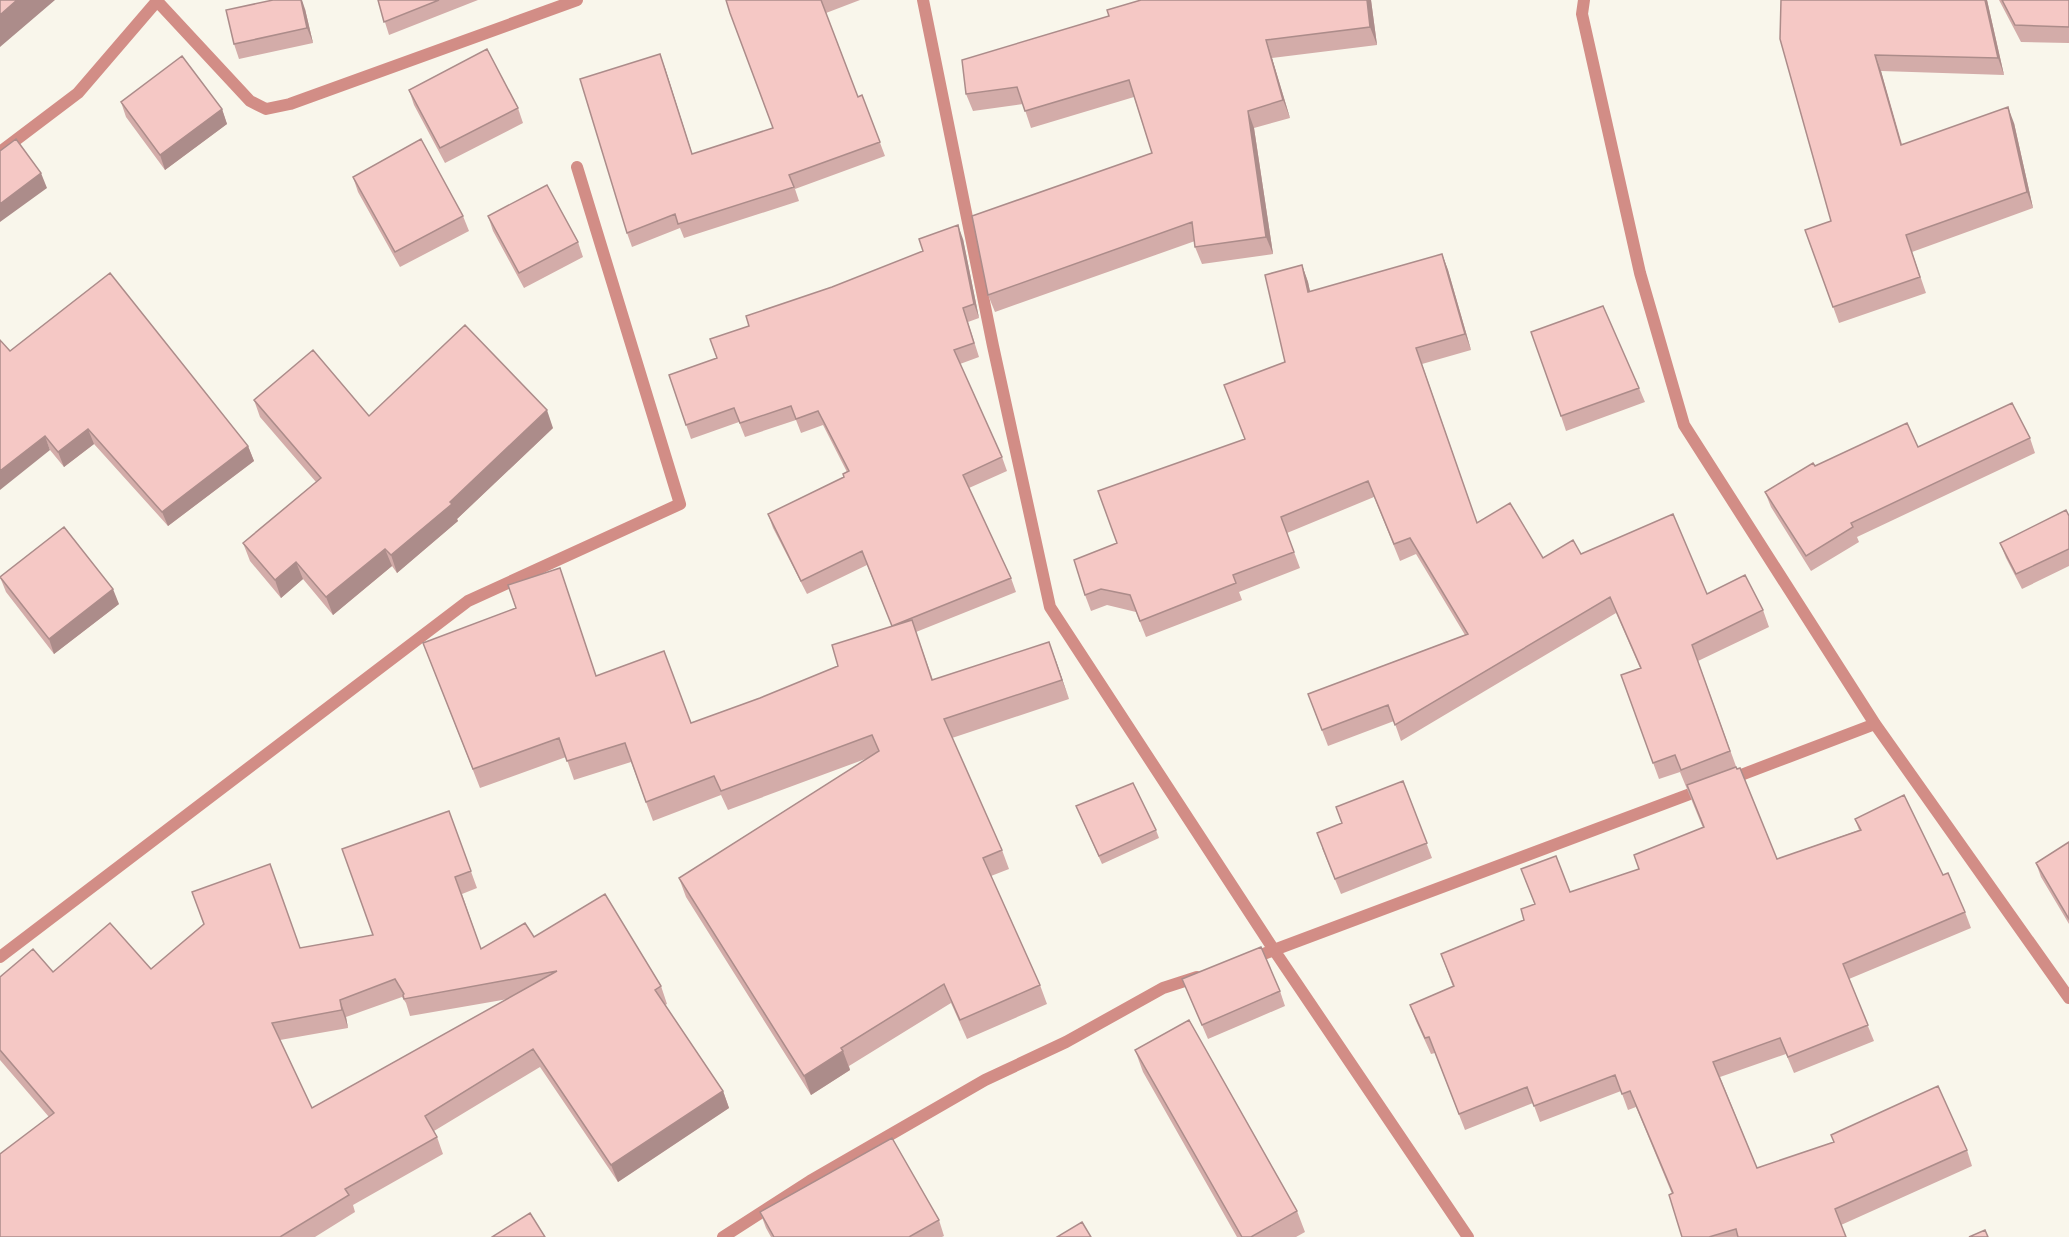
<svg xmlns="http://www.w3.org/2000/svg" width="2069" height="1237" font-family="Rubik,sans-serif">
  <style>
    .lines { fill: none; stroke-linecap: round; stroke-linejoin: round }
    .street { stroke: #d28d86; stroke-width: 12 }
    .wall { fill: #d3aca9; fill-rule: evenodd }
    .shaded-wall { fill: #ac8c8a }
    .building { fill: #f5c8c5; stroke: #ac8c8a; stroke-width: 1.5; fill-rule: evenodd }
  </style>
  <rect width="100%" height="100%" fill="#f9f6eb"/>
  <g class="lines">
    <path class="street" d="M 923,0 L 993,346 L 1050,607 L 1274,950 L 1468,1237
      M 1584,0 L 1582,14 L 1640,273 L 1684,425 L 1875,724 L 2069,998
      M 0,152 L 78,93 L 157,1 L 250,101 L 266,109 L 290,104 L 577,0
      M 1728,780 L 1875,724
      M 0,957 L 468,601 L 680,504 L 577,167
      M 1250,959 L 1706,788
      M 723,1237 L 810,1181 L 985,1080 L 1066,1042 L 1163,988 L 1197,977"/>
  </g>
  <path class="wall" d="M 378,0 L 478,0 L 389,35 Z
    M 726,0 L 860,0 L 826,13 L 858,97 L 862,95 L 885,156 L 795,189 L 799,201 L 684,238 L 680,228 L 632,247 L 627,233 L 665,68 L 692,154 L 773,128 Z
    M 1371,0 L 1377,45 L 1272,58 L 1290,118 L 1254,128 L 1273,254 L 1202,264 L 1195,247 L 1195,241 L 995,312 L 988,295 L 1152,153 L 1134,97 L 1031,128 L 1023,104 L 973,111 L 966,94 Z
    M 1781,0 L 1987,0 L 2004,75 L 1881,71 L 1902,144 L 2014,123 L 2033,208 L 1912,252 L 1926,293 L 1839,323 L 1805,230 L 1831,221 Z
    M 1999,0 L 2069,0 L 2069,43 L 2021,42 Z
    M 305,9 L 313,43 L 239,59 L 234,44 Z
    M 409,90 L 518,108 L 523,123 L 445,163 L 414,105 Z
    M 121,102 L 222,109 L 227,124 L 165,170 L 126,117 Z
    M 353,177 L 463,216 L 469,231 L 400,267 L 358,192 Z
    M 488,216 L 578,242 L 583,257 L 524,288 L 493,231 Z
    M 963,239 L 979,318 L 968,322 L 979,357 L 960,364 L 1002,457 L 1007,471 L 969,488 L 1011,578 L 1016,592 L 916,632 L 933,680 L 1056,661 L 1069,699 L 952,738 L 1002,850 L 1009,869 L 991,876 L 1040,985 L 1047,1004 L 967,1039 L 951,1003 L 849,1066 L 850,1070 L 811,1095 L 686,897 L 679,878 L 868,758 L 728,810 L 721,795 L 653,821 L 631,762 L 574,780 L 566,757 L 480,788 L 423,643 L 516,608 L 560,568 L 596,676 L 691,723 L 760,698 L 838,666 L 892,626 L 867,565 L 807,594 L 773,528 L 768,514 L 844,477 L 847,472 L 823,425 L 801,433 L 796,420 L 745,437 L 739,422 L 691,439 L 669,375 L 717,358 L 749,326 L 832,287 Z
    M 1442,254 L 1448,270 L 1471,350 L 1422,364 L 1477,523 L 1543,558 L 1581,554 L 1763,610 L 1769,627 L 1698,661 L 1737,769 L 1777,859 L 1859,830 L 1855,819 L 1943,875 L 1965,912 L 1971,928 L 1849,979 L 1874,1041 L 1794,1073 L 1786,1054 L 1720,1077 L 1757,1168 L 1834,1142 L 1831,1135 L 1967,1150 L 1972,1166 L 1841,1225 L 1846,1237 L 1682,1237 L 1672,1194 L 1636,1107 L 1628,1110 L 1621,1091 L 1540,1122 L 1533,1103 L 1465,1130 L 1435,1053 L 1431,1054 L 1416,1021 L 1410,1005 L 1453,987 L 1441,954 L 1524,920 L 1535,905 L 1521,869 L 1570,892 L 1639,869 L 1703,828 L 1680,772 L 1659,779 L 1621,675 L 1640,668 L 1616,613 L 1401,741 L 1394,721 L 1328,746 L 1308,694 L 1465,635 L 1416,554 L 1400,561 L 1374,497 L 1287,533 L 1300,568 L 1239,592 L 1242,600 L 1146,637 L 1136,612 L 1107,605 L 1091,611 L 1085,595 L 1117,543 L 1244,439 L 1285,362 L 1302,265 L 1308,282 L 1310,292 Z
    M 10,351 L 248,446 L 254,461 L 168,526 L 94,444 L 64,467 L 50,450 Z
    M 1639,388 L 1645,402 L 1566,431 L 1561,416 Z
    M 254,400 L 369,416 L 553,428 L 457,519 L 458,521 L 397,573 L 392,566 L 333,615 L 303,579 L 281,598 L 250,561 L 243,543 L 316,482 L 260,417 Z
    M 2030,438 L 2035,453 L 1857,537 L 1859,542 L 1811,571 L 1771,507 L 1765,492 L 1815,466 L 1918,447 Z
    M 2069,516 L 2069,566 L 2022,589 L 2006,558 L 2000,543 Z
    M 0,577 L 119,604 L 54,654 L 6,592 Z
    M 1403,781 L 1432,858 L 1341,894 L 1322,848 L 1342,823 Z
    M 1076,806 L 1156,830 L 1159,838 L 1102,864 Z
    M 449,811 L 477,888 L 462,894 L 481,949 L 534,937 L 661,986 L 667,1004 L 665,1005 L 723,1091 L 729,1108 L 618,1182 L 540,1067 L 434,1131 L 437,1137 L 443,1154 L 353,1205 L 355,1212 L 315,1237 L 0,1237 L 49,1117 L 0,1060 L 0,977 L 53,972 L 151,969 L 204,924 L 300,948 L 373,935 ZM 402,997 L 406,1003 L 410,1016 L 508,999 L 312,1108 L 280,1040 L 348,1028 L 346,1017 Z
    M 2069,842 L 2069,924 L 2041,877 L 2036,863 Z
    M 1182,979 L 1280,991 L 1285,1006 L 1208,1039 Z
    M 1135,1050 L 1297,1211 L 1305,1232 L 1296,1237 L 1237,1237 L 1143,1072 Z
    M 760,1212 L 939,1220 L 944,1236 L 942,1237 L 771,1237 L 766,1228 Z"/>
  <path class="shaded-wall" d="M 17,0 L 55,0 L 0,47 L 0,15 Z
    M 301,0 L 302,0 L 305,9 L 313,43 L 307,28 Z
    M 1367,0 L 1371,0 L 1377,45 L 1370,27 Z
    M 1985,0 L 1987,0 L 2004,75 L 1998,58 Z
    M 1266,40 L 1272,58 L 1290,118 L 1283,100 Z
    M 660,54 L 665,68 L 697,169 L 692,154 Z
    M 1875,55 L 1881,71 L 1906,161 L 1901,145 Z
    M 2008,107 L 2014,123 L 2033,208 L 2027,192 Z
    M 222,109 L 227,124 L 165,170 L 160,155 Z
    M 1248,111 L 1254,128 L 1273,254 L 1266,237 Z
    M 41,173 L 47,188 L 0,222 L 0,204 Z
    M 958,225 L 963,239 L 979,318 L 974,304 Z
    M 1442,254 L 1448,270 L 1471,350 L 1465,334 Z
    M 1302,265 L 1308,282 L 1314,309 L 1308,292 Z
    M 547,410 L 553,428 L 457,519 L 458,521 L 397,573 L 391,555 L 450,502 Z
    M 88,429 L 94,444 L 64,467 L 58,452 Z
    M 45,436 L 50,450 L 0,490 L 0,471 Z
    M 248,446 L 254,461 L 168,526 L 162,512 Z
    M 385,549 L 392,566 L 333,615 L 326,597 Z
    M 296,562 L 303,579 L 281,598 L 275,580 Z
    M 113,589 L 119,604 L 54,654 L 49,639 Z
    M 1049,642 L 1056,661 L 1069,699 L 1062,680 Z
    M 340,1000 L 346,1017 L 348,1028 L 342,1010 Z
    M 843,1051 L 850,1070 L 811,1095 L 804,1076 Z
    M 723,1091 L 729,1108 L 618,1182 L 611,1165 Z"/>
  <path class="building" d="M 0,0 L 17,0 L 0,15 Z
    M 273,0 L 301,0 L 307,28 L 234,44 L 226,10 Z
    M 378,0 L 439,0 L 384,22 Z
    M 726,0 L 821,0 L 858,97 L 862,95 L 880,142 L 789,175 L 794,187 L 678,224 L 675,214 L 627,233 L 580,79 L 660,54 L 692,154 L 773,128 L 730,13 Z
    M 1141,0 L 1367,0 L 1370,27 L 1266,40 L 1283,100 L 1248,111 L 1266,237 L 1195,247 L 1192,222 L 988,295 L 972,216 L 1152,153 L 1129,80 L 1025,111 L 1017,87 L 966,94 L 962,60 L 1109,16 L 1107,10 Z
    M 1781,0 L 1985,0 L 1998,58 L 1875,55 L 1901,145 L 2008,107 L 2027,192 L 1906,235 L 1920,277 L 1833,307 L 1805,230 L 1831,221 L 1780,39 Z
    M 2002,0 L 2069,0 L 2069,27 L 2015,25 Z
    M 487,49 L 518,108 L 440,148 L 409,90 Z
    M 182,56 L 222,109 L 160,155 L 121,102 Z
    M 16,139 L 41,173 L 0,204 L 0,151 Z
    M 421,139 L 463,216 L 395,252 L 353,177 Z
    M 547,185 L 578,242 L 519,273 L 488,216 Z
    M 958,225 L 974,304 L 963,308 L 974,343 L 954,350 L 1002,457 L 963,475 L 1011,578 L 892,626 L 862,551 L 801,581 L 768,514 L 844,477 L 843,474 L 849,471 L 818,411 L 796,419 L 791,406 L 740,423 L 734,408 L 686,425 L 669,375 L 717,358 L 710,339 L 749,326 L 746,316 L 832,287 L 923,251 L 919,239 Z
    M 1442,254 L 1465,334 L 1416,348 L 1477,523 L 1510,503 L 1543,558 L 1573,540 L 1581,554 L 1673,514 L 1707,594 L 1745,575 L 1763,610 L 1692,645 L 1730,751 L 1681,770 L 1675,755 L 1653,763 L 1621,675 L 1641,668 L 1610,597 L 1395,725 L 1388,705 L 1322,730 L 1308,694 L 1468,634 L 1410,538 L 1394,544 L 1368,481 L 1281,517 L 1294,552 L 1233,575 L 1236,583 L 1140,621 L 1130,595 L 1101,589 L 1085,595 L 1074,560 L 1117,543 L 1098,491 L 1245,439 L 1224,385 L 1285,362 L 1265,275 L 1302,265 L 1308,292 Z
    M 110,273 L 248,446 L 162,512 L 88,429 L 58,452 L 45,436 L 0,471 L 0,340 L 10,351 Z
    M 1603,306 L 1639,388 L 1561,416 L 1531,332 Z
    M 465,325 L 547,410 L 450,502 L 452,504 L 391,555 L 385,549 L 326,597 L 296,562 L 275,580 L 243,543 L 321,478 L 254,400 L 313,350 L 369,416 Z
    M 2012,403 L 2030,438 L 1851,523 L 1853,527 L 1806,556 L 1765,492 L 1813,463 L 1815,466 L 1907,423 L 1918,447 Z
    M 2066,510 L 2069,516 L 2069,549 L 2016,574 L 2000,543 Z
    M 64,527 L 113,589 L 49,639 L 0,577 Z
    M 560,568 L 596,676 L 664,651 L 691,723 L 760,698 L 838,666 L 832,645 L 912,620 L 932,680 L 1049,642 L 1062,680 L 944,719 L 1002,850 L 983,858 L 1040,985 L 960,1020 L 944,984 L 841,1048 L 843,1051 L 804,1076 L 679,878 L 879,751 L 872,735 L 721,791 L 714,776 L 646,802 L 625,743 L 567,761 L 559,738 L 473,769 L 423,643 L 516,608 L 508,585 Z
    M 1736,767 L 1737,769 L 1740,768 L 1777,859 L 1861,830 L 1855,819 L 1904,795 L 1943,875 L 1948,873 L 1965,912 L 1843,964 L 1868,1025 L 1788,1057 L 1780,1038 L 1713,1062 L 1757,1168 L 1834,1142 L 1831,1135 L 1938,1086 L 1967,1150 L 1835,1209 L 1846,1237 L 1738,1237 L 1736,1229 L 1709,1237 L 1682,1237 L 1669,1195 L 1673,1193 L 1630,1091 L 1622,1094 L 1615,1075 L 1534,1106 L 1527,1087 L 1459,1114 L 1429,1037 L 1425,1038 L 1410,1005 L 1454,986 L 1441,954 L 1524,920 L 1521,909 L 1535,904 L 1521,869 L 1556,856 L 1570,892 L 1639,869 L 1634,855 L 1704,827 L 1687,785 Z
    M 1403,781 L 1427,843 L 1335,879 L 1317,833 L 1342,823 L 1336,807 Z
    M 1133,783 L 1156,830 L 1099,856 L 1076,806 Z
    M 449,811 L 471,871 L 455,877 L 481,949 L 525,923 L 534,937 L 605,894 L 661,986 L 655,990 L 723,1091 L 611,1165 L 533,1049 L 425,1116 L 437,1137 L 345,1189 L 349,1195 L 280,1237 L 0,1237 L 0,1154 L 54,1113 L 0,1050 L 0,977 L 33,949 L 53,972 L 110,923 L 151,969 L 204,924 L 192,892 L 270,864 L 300,948 L 373,935 L 342,849 ZM 557,971 L 312,1108 L 272,1023 L 342,1010 L 340,1000 L 395,979 L 404,994 L 403,995 L 404,999 Z
    M 2069,842 L 2069,919 L 2036,863 Z
    M 1261,947 L 1280,991 L 1202,1025 L 1182,979 Z
    M 1189,1020 L 1297,1211 L 1251,1237 L 1242,1237 L 1135,1050 Z
    M 892,1138 L 939,1220 L 909,1237 L 774,1237 L 760,1212 Z
    M 530,1213 L 545,1237 L 492,1237 Z
    M 1082,1222 L 1091,1237 L 1057,1237 Z
    M 1985,1230 L 1988,1237 L 1969,1237 Z"/>
</svg>
